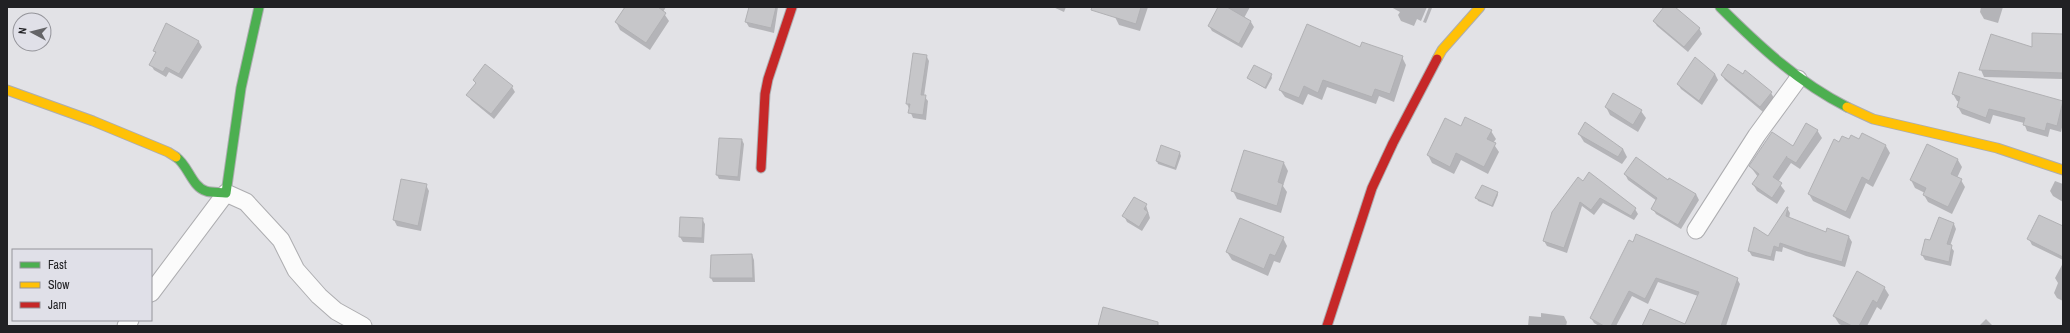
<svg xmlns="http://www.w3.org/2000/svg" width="2070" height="333" font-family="'Archivo Narrow',sans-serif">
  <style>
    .shadow { fill: #0003 }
    .building { fill: #c6c6c9; stroke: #b1b1b4 }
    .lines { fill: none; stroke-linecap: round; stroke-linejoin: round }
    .street-casing { stroke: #adadb0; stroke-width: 19 }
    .fast-casing { stroke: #adadb0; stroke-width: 11 }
    .slow-casing { stroke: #adadb0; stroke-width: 11 }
    .jam-casing { stroke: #adadb0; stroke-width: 11 }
    .street { stroke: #fbfbfb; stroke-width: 17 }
    .fast { stroke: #4caf50; stroke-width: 9 }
    .slow { stroke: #ffc107; stroke-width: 9 }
    .jam { stroke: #c62828; stroke-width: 9 }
  </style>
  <rect width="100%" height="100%" fill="#e2e2e6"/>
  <path class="shadow" d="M 626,7 L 666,7 L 663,12 L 669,21 L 650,50 L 620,30 L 616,22 Z
    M 750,7 L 778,7 L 774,33 L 749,27 L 746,22 Z
    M 1053,7 L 1066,7 L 1064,12 Z
    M 1118,7 L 1148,7 L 1140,31 L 1119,25 L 1115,17 Z
    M 1219,7 L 1250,7 L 1244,18 L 1251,22 L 1254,27 L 1242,48 L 1212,31 L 1209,26 Z
    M 1391,7 L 1427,7 L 1421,21 L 1417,19 L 1414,26 L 1401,21 L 1398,15 L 1400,12 Z
    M 1429,7 L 1432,8 L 1426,23 L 1423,22 Z
    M 1665,7 L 1673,7 L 1699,28 L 1702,34 L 1688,52 L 1657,26 L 1654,21 Z
    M 1981,7 L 2003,7 L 1998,23 L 1984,19 L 1980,12 Z
    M 167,25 L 199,42 L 202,47 L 182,79 L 169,72 L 166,77 L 154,70 L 151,65 L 156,54 L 154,51 Z
    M 1991,35 L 2033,49 L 2063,35 L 2063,79 L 1984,77 L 1981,70 Z
    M 1360,48 L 1402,57 L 1406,65 L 1394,102 L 1379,96 L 1376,104 L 1327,87 L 1322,100 L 1308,94 L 1303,105 L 1285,97 L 1280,90 Z
    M 926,55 L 929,61 L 924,96 L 928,101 L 926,120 L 913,118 L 907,104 Z
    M 1746,72 L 1771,93 L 1774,98 L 1763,112 L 1725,80 L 1722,75 L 1743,75 Z
    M 1715,74 L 1718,80 L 1702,105 L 1681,89 L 1678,84 Z
    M 1960,74 L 2063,102 L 2063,123 L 2061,132 L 2050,129 L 2048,137 L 2027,131 L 2024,123 L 1993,115 L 1990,124 L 1962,114 L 1958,107 L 1960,102 L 1957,101 L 1953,94 Z
    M 1271,75 L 1272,78 L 1266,89 L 1248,78 Z
    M 474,80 L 512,87 L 515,92 L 494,119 L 471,100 L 468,95 L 476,84 Z
    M 1606,107 L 1641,111 L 1646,118 L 1638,132 L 1610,115 Z
    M 1461,128 L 1491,131 L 1496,139 L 1493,143 L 1499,152 L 1488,174 L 1461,160 L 1454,174 L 1432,163 L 1428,155 Z
    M 1817,130 L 1822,138 L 1800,169 L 1791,163 L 1778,182 L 1785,191 L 1777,204 L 1757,191 L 1753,184 L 1758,177 L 1750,166 L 1793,148 Z
    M 1579,134 L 1623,149 L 1627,157 L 1622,164 L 1584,142 Z
    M 1862,134 L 1886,146 L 1890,153 L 1873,187 L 1866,183 L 1850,219 L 1813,201 L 1809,194 L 1839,143 L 1859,140 Z
    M 742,140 L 744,144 L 740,181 L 719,179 L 717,175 Z
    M 1927,146 L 1958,160 L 1962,167 L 1957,178 L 1961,180 L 1965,187 L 1952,214 L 1928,202 L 1924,195 L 1925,193 L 1915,188 L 1911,180 Z
    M 1162,147 L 1180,153 L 1181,156 L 1176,170 L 1158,164 L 1157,161 Z
    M 1284,163 L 1288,171 L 1283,186 L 1287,192 L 1281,213 L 1237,199 L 1233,191 Z
    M 1625,174 L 1668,182 L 1696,194 L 1699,200 L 1681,229 L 1656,214 L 1653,209 L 1657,201 L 1628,180 Z
    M 402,180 L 426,185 L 429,191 L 421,231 L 397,226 L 394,220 Z
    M 2055,181 L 2063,184 L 2063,202 L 2053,196 L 2050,191 Z
    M 1583,182 L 1635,209 L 1638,214 L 1634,220 L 1603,203 L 1594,215 L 1582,206 L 1567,253 L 1547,246 L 1544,241 Z
    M 1497,192 L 1498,195 L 1493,207 L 1478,201 L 1477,198 Z
    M 1146,205 L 1150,218 L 1142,231 L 1127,222 L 1124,216 Z
    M 1787,208 L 1790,213 L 1789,219 L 1826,233 L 1849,237 L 1852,242 L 1845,267 L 1806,256 L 1783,247 L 1782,252 L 1776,251 L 1774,261 L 1752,256 L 1749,251 L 1768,237 Z
    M 702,219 L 705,224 L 704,243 L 683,242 L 680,237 Z
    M 1940,219 L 1954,224 L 1956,229 L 1950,246 L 1954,251 L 1951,266 L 1925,260 L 1922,255 L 1931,241 Z
    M 2063,227 L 2063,260 L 2032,245 L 2029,239 Z
    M 1283,238 L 1287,246 L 1280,263 L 1274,261 L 1268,276 L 1232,260 L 1227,252 Z
    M 1633,243 L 1737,279 L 1740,284 L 1726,326 L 1685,326 L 1698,296 L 1658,282 L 1648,304 L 1632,296 L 1616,326 L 1599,326 L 1594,323 L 1591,318 Z
    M 752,255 L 754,260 L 755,282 L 713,282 L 711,278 Z
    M 2063,263 L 2063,301 L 2057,298 L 2054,293 L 2058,283 L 2055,278 Z
    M 1884,287 L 1889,295 L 1881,310 L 1877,307 L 1867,326 L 1843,326 L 1839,324 L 1834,316 Z
    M 1541,313 L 1564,316 L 1567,322 L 1566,326 L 1528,326 L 1529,316 L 1541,317 Z
    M 1986,319 L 1993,326 L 1979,326 Z"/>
  <path class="building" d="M 625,7 L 658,7 L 666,13 L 646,43 L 615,22 Z
    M 749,7 L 776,7 L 771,28 L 745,22 Z
    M 1092,7 L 1141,7 L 1136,24 L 1091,10 Z
    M 1218,7 L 1227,7 L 1251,21 L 1239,44 L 1208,26 Z
    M 1664,7 L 1675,7 L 1700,28 L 1684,47 L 1653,21 Z
    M 166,23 L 199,41 L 179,74 L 166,67 L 163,72 L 149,65 L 156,52 L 153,51 Z
    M 1307,24 L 1360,47 L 1362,42 L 1403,56 L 1390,94 L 1375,89 L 1372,97 L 1323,80 L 1318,93 L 1304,86 L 1299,98 L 1279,90 Z
    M 2032,33 L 2063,34 L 2063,73 L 1979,70 L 1991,34 L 2032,47 Z
    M 913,53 L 927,55 L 921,95 L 926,95 L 923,115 L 908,113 L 910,104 L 906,104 Z
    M 1695,57 L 1715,74 L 1699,101 L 1677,84 Z
    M 485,64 L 513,86 L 491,114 L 466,95 L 476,83 L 473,80 Z
    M 1728,64 L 1743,74 L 1745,70 L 1772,92 L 1760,107 L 1721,75 Z
    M 1254,65 L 1272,74 L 1265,88 L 1247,78 Z
    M 1959,72 L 2063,101 L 2057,126 L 2047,123 L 2045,131 L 2023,125 L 2025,118 L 1989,109 L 1986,118 L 1957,107 L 1960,97 L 1952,94 Z
    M 1613,93 L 1642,110 L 1633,125 L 1605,107 Z
    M 1465,117 L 1492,130 L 1487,139 L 1496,143 L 1484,167 L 1456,153 L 1450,167 L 1427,155 L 1445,118 L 1461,126 Z
    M 1585,122 L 1623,149 L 1618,157 L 1578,134 Z
    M 1806,123 L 1818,130 L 1796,163 L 1786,157 L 1787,156 L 1773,177 L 1782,183 L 1772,198 L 1752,184 L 1759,174 L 1749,166 L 1772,132 L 1793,146 Z
    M 1862,133 L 1886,145 L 1869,181 L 1862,177 L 1846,212 L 1808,194 L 1834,139 L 1839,142 L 1842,136 L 1849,139 L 1851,135 L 1859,139 Z
    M 719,138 L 742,139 L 738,177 L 716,175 Z
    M 1927,144 L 1958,159 L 1951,174 L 1962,179 L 1948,207 L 1923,195 L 1926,188 L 1910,180 Z
    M 1161,145 L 1180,152 L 1175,168 L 1156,161 Z
    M 1244,150 L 1284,162 L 1278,182 L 1283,184 L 1277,206 L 1231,191 Z
    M 1636,157 L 1668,180 L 1669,178 L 1696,194 L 1678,225 L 1651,209 L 1657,198 L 1624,174 Z
    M 1589,172 L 1636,208 L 1631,216 L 1600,198 L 1591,210 L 1580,202 L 1564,248 L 1543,241 L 1552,212 L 1578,177 L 1583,181 Z
    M 401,179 L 427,184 L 418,226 L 393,220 Z
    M 1482,185 L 1498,192 L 1492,206 L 1475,198 Z
    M 1134,197 L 1147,204 L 1144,209 L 1148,212 L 1139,227 L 1122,216 Z
    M 1787,207 L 1788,207 L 1786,216 L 1826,232 L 1827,228 L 1849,236 L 1842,262 L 1803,251 L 1780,243 L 1779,248 L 1774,246 L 1771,257 L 1748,251 L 1754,227 L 1768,236 Z
    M 2039,215 L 2063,226 L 2063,257 L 2027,239 Z
    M 680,217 L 703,218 L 702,238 L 679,237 Z
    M 1939,217 L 1954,223 L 1947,244 L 1952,245 L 1949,262 L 1921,255 L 1925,239 L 1930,240 Z
    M 1240,218 L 1284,237 L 1275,256 L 1270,254 L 1264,269 L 1226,252 Z
    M 1636,234 L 1738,278 L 1721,326 L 1642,326 L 1650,309 L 1685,324 L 1699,292 L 1656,278 L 1645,299 L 1629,291 L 1611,326 L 1604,326 L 1590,318 L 1629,240 L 1633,242 Z
    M 752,254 L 753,278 L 710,278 L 711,255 Z
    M 1857,271 L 1885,287 L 1877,303 L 1873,300 L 1859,326 L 1852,326 L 1833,316 Z
    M 1103,307 L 1158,322 L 1158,326 L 1098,326 Z"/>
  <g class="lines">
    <g class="street-casing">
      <path id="street" d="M 1696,230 L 1757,135 L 1798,79
        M 151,293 L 226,193 L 246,202 L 281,240 L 296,270 L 319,296 L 336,311 L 363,326
        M 126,326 L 130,320"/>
    </g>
    <g class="fast-casing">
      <path id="fast" d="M 1720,7 C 1759,46 1798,82 1847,107
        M 176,157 C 188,165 192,187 206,191 C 212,193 220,192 226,193 L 241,88 L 259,7"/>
    </g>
    <g class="slow-casing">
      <path id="slow" d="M 1437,59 L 1442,50 L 1480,7
        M 7,90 L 93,121 L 168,152 L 176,157
        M 1847,107 L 1873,119 L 1997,148 L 2063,170"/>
    </g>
    <g class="jam-casing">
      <path id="jam" d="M 761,168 L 765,94 L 768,79 L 792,7
        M 1327,326 L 1372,188 L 1393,143 L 1437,59"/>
    </g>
    <use href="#street" class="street"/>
    <use href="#fast" class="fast"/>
    <use href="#slow" class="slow"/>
    <use href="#jam" class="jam"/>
  </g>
  <rect width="2070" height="333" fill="none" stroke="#212124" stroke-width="16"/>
  <rect x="12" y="249" width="140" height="72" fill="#e0e0e8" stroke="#94949a"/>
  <rect x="20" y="262" width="20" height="6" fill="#4caf50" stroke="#94949a"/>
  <text x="48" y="269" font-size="12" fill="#212124">Fast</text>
  <rect x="20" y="282" width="20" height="6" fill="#ffc107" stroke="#94949a"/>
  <text x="48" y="289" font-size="12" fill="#212124">Slow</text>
  <rect x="20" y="302" width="20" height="6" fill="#c62828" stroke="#94949a"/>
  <text x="48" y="309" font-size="12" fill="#212124">Jam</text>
  <g transform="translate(32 32) rotate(277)"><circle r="19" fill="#e0e0e8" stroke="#94949a"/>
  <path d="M0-3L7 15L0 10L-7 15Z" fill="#656568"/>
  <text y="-6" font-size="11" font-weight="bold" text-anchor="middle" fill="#212124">N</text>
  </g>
</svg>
